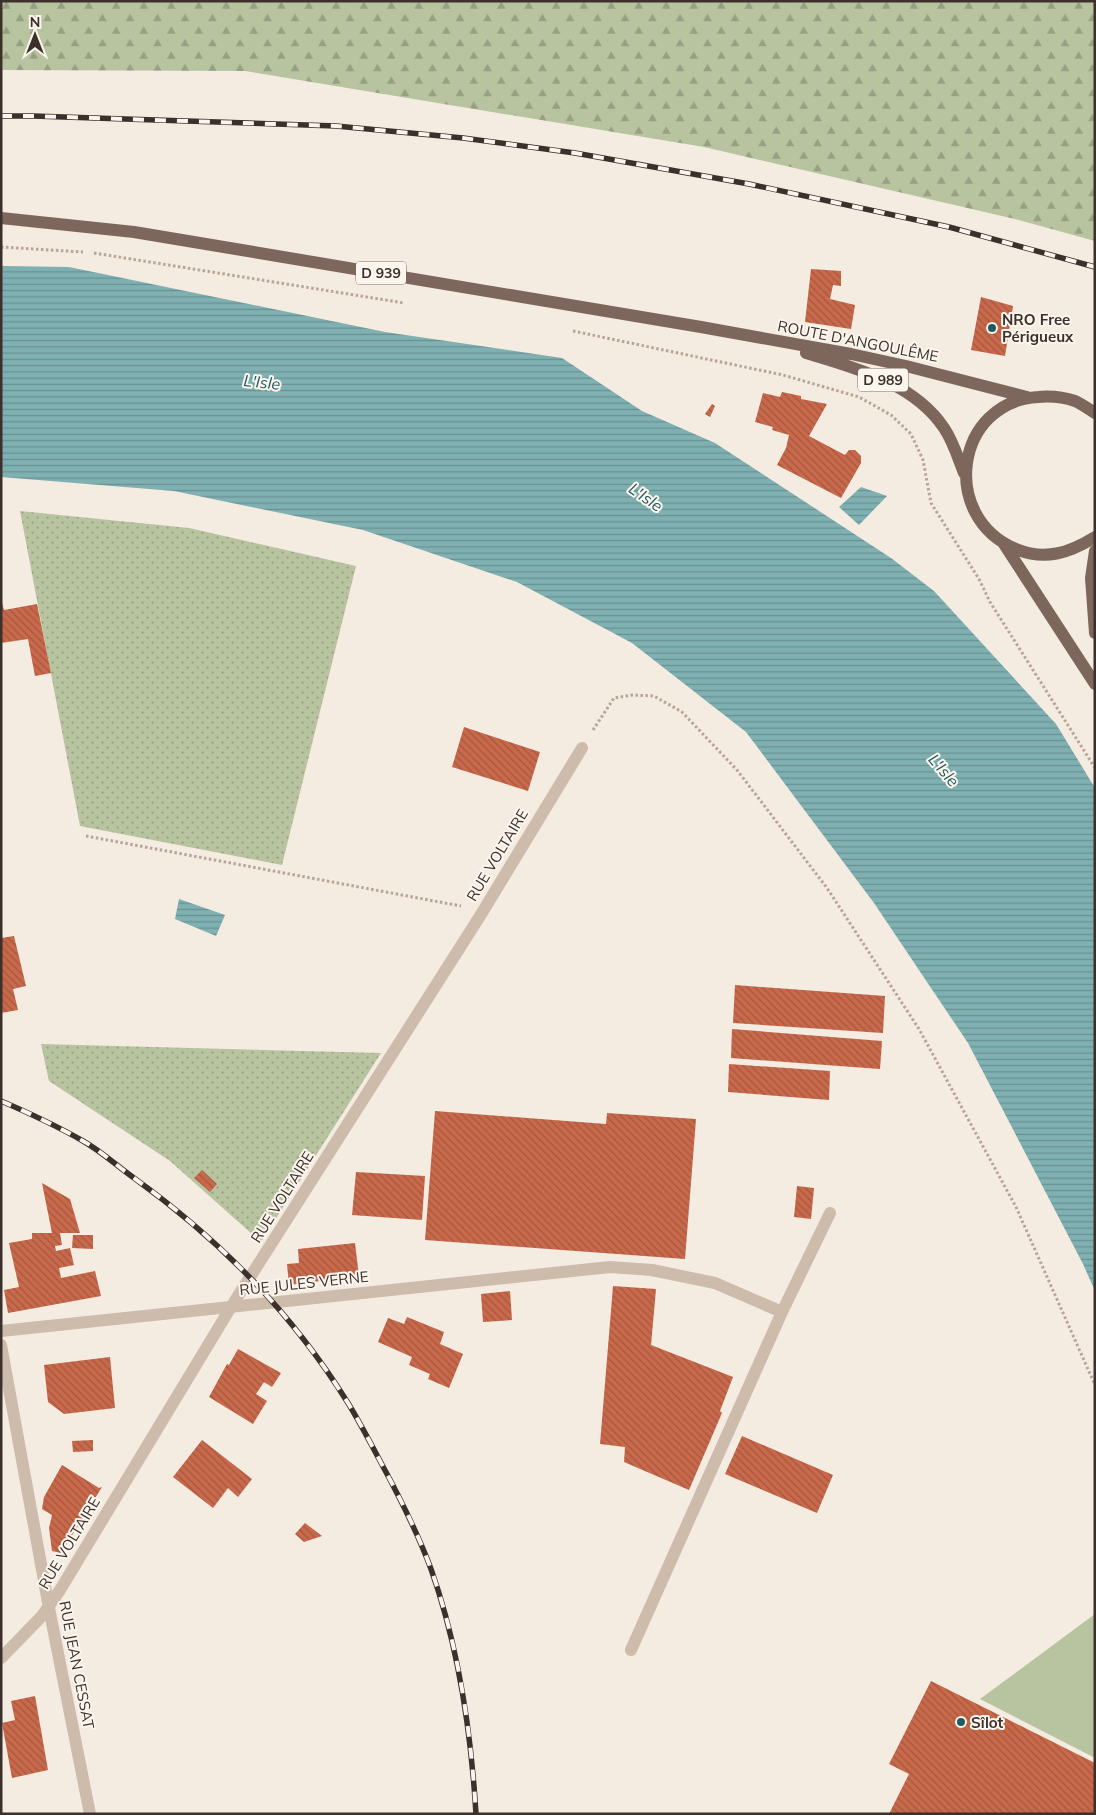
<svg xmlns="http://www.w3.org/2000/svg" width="1096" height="1815" font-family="Mulish,sans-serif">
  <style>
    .grass { fill: url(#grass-dots) }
    .forest { fill: url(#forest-firs) }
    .pitch { fill: #b8c4a0 }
    .water { fill: url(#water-rules) }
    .building { fill: url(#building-back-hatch) }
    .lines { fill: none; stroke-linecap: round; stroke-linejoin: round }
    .path { stroke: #b9a596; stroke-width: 3; stroke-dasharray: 2.5 2.5; stroke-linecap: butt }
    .minor { stroke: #cdbbac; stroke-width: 12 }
    .major { stroke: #7d675c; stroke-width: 12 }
    .rail-casing { stroke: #3b302b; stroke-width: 5.5 }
    .rail { stroke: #fbf5ee; stroke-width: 4; stroke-dasharray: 11; stroke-linecap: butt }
    .poi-dot { fill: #1f5a5e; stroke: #fbf5ee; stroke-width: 2 }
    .labels { text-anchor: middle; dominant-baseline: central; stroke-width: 4; stroke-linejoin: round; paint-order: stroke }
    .shield { fill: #fbf5ee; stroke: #756b66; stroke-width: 1 }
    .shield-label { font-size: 14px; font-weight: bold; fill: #3b302b }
    .poi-label { font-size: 15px; font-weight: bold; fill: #3b302b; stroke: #fbf5ee; text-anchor: start }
    .street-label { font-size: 15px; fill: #3b302b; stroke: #fbf5ee }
    .water-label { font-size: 16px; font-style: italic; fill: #1f5a5e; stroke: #fbf5ee }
  </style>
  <defs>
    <pattern id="grass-dots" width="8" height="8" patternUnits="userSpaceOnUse" patternTransform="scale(1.25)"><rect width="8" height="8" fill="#b8c4a0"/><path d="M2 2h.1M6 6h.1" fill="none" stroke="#97a083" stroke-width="1.8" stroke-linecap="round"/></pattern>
    <pattern id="forest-firs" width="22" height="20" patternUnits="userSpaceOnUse" patternTransform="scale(1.25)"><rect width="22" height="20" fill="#b8c4a0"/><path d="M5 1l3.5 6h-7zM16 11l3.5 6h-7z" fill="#97a083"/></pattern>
    <pattern id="water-rules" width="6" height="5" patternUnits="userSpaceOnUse" patternTransform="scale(1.25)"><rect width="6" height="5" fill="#7fb0b2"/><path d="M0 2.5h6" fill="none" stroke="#699091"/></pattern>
    <pattern id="building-back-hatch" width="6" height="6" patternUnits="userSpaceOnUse" patternTransform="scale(1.25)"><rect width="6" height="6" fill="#c8694b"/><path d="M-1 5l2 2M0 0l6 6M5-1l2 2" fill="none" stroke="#a4573f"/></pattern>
  </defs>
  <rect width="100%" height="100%" fill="#f4ebe1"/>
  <path class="grass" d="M 20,511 L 189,528 L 356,566 L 282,865 L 80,826 Z
    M 41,1044 L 381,1053 L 261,1242 L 170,1161 L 49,1081 Z"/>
  <path class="forest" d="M 1,1 L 1095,1 L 1095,241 L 1015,219 L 704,147 L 245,71 L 1,70 Z"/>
  <path class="pitch" d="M 1095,1614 L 1095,1758 L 980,1699 Z"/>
  <path class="water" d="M 1,266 L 69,267 L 385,332 L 562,358 L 642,411 L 715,443 L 891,558 L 934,591 L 1056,724 L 1095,788 L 1095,1291 L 1083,1264 L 968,1043 L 874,903 L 746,732 L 632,643 L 517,582 L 363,530 L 174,491 L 1,477 Z
    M 861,487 L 887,496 L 859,525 L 839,507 Z
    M 179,899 L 225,915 L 216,936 L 175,919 Z"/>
  <path class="building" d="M 811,269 L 841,271 L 841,286 L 833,285 L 830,299 L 855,305 L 851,329 L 805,322 Z
    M 981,297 L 1013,306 L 1005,356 L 971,350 Z
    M 782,392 L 801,396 L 801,399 L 827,404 L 809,436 L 845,455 L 849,450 L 855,450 L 861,456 L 861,463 L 841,498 L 777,465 L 786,448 L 789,435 L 772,430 L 773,427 L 755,422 L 763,393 L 780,397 Z
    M 712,404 L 715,406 L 710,417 L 705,414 Z
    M 1,599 L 4,610 L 37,604 L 51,673 L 35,676 L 28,639 L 1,643 Z
    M 464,727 L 540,752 L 528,791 L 452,767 Z
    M 14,936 L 26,986 L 13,989 L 18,1010 L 1,1013 L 1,938 Z
    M 735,985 L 885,996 L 883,1033 L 733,1023 Z
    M 732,1029 L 882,1041 L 880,1069 L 731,1058 Z
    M 729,1064 L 830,1071 L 829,1100 L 728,1092 Z
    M 435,1111 L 606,1124 L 607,1113 L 696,1119 L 685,1259 L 425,1240 Z
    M 202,1170 L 217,1184 L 210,1192 L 194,1178 Z
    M 356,1172 L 425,1176 L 422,1220 L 352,1215 Z
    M 42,1183 L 70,1199 L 80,1233 L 60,1233 L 62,1245 L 55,1246 L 56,1251 L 70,1248 L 74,1265 L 59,1268 L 61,1278 L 95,1271 L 101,1296 L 8,1313 L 4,1290 L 19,1287 L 9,1243 L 32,1239 L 32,1233 L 52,1233 Z
    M 797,1186 L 814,1188 L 811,1219 L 794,1217 Z
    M 73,1235 L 93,1235 L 93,1249 L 72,1248 Z
    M 355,1243 L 359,1276 L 289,1285 L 287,1264 L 299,1263 L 298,1249 Z
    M 613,1286 L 656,1289 L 651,1345 L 733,1377 L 720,1411 L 722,1413 L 689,1490 L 624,1462 L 625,1447 L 600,1444 Z
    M 510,1291 L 512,1320 L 483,1322 L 481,1294 Z
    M 407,1317 L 444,1332 L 440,1344 L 463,1354 L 449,1388 L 428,1379 L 430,1374 L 409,1365 L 412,1357 L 378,1342 L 388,1318 L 404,1324 Z
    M 238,1349 L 281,1373 L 272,1387 L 264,1382 L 256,1394 L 267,1401 L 253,1424 L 209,1397 L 227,1364 L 229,1365 Z
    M 110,1357 L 115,1408 L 64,1414 L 48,1402 L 44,1365 Z
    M 742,1436 L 833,1475 L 817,1513 L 725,1474 Z
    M 93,1440 L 93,1451 L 73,1452 L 72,1441 Z
    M 202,1440 L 252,1479 L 238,1497 L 228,1488 L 213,1508 L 173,1477 Z
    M 62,1465 L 99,1488 L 102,1487 L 61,1553 L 52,1551 L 49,1528 L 52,1515 L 42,1509 L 44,1497 Z
    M 305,1523 L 322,1536 L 304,1542 L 295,1534 Z
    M 931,1681 L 1095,1763 L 1095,1814 L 889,1814 L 909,1774 L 889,1764 Z
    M 35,1696 L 48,1770 L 12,1778 L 2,1723 L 15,1720 L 11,1701 Z"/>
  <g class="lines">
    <path class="path" d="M 1,247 L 83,252
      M 94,253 L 404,303
      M 573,331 L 783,375 L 859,397 L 891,415 L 911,434 L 923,460 L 931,503 L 979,579 L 990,602 L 1095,768
      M 593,730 L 614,698 L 632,695 L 654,696 L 682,712 L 737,770 L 827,888 L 919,1029 L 1016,1207 L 1095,1385
      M 86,836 L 461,906"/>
    <path class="minor" d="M 782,1312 L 830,1213
      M 1,1331 L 610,1267 L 652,1270 L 715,1283 L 782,1312 L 631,1650
      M 1,1345 L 49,1608 L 90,1814
      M 1,1658 L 42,1616 L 60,1590 L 231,1307 L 480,916 L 582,748"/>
    <path class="major" d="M 1,218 L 134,232 L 701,327 L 851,354 L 906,366 L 1027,397
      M 806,353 C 854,368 913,382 944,428 C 953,441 958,458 964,473
      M 1095,413 C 1088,409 1082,404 1075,401 C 1063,397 1050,396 1038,397 C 955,402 939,517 1016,549 C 1045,561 1069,553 1095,537
      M 1004,544 L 1095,684
      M 1095,551 L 1091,578 L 1095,633"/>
    <g class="rail-casing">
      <path id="rail" d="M 1,116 L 33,116 L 336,126 L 463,138 L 575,153 L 749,184 L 949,227 L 1095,267
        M 1,1101 C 29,1113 57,1126 83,1141 C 101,1151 117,1166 134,1178 C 221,1241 291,1312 348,1403 C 359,1421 369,1440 379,1459 C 398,1494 417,1531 431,1569 C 459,1648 471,1731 476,1814"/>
    </g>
    <use href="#rail" class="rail"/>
  </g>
  <g class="poi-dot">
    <circle cx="992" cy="328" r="5"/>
    <circle cx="961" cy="1722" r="5"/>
  </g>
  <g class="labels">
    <g class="shield">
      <rect x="356" y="261.5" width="50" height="23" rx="4"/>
      <rect x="858" y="368.5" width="50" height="23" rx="4"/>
    </g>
    <g class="shield-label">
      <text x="381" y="273">D 939</text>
      <text x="883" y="380">D 989</text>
    </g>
    <g class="poi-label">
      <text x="1002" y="319">NRO Free<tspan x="1002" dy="17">Périgueux</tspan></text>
      <text x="971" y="1722">Sîlot</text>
    </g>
    <g class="street-label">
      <text transform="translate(858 341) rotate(11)">ROUTE D'ANGOULÊME</text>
      <text transform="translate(497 855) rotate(-59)">RUE VOLTAIRE</text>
      <text transform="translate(282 1197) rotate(-58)">RUE VOLTAIRE</text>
      <text transform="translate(304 1283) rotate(-6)">RUE JULES VERNE</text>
      <text transform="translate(69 1543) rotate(-59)">RUE VOLTAIRE</text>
      <text transform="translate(77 1665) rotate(79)">RUE JEAN CESSAT</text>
    </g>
    <g class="water-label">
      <text transform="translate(262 382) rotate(6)">L'Isle</text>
      <text transform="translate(646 497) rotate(35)">L'Isle</text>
      <text transform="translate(944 770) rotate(49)">L'Isle</text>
    </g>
  </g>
  <rect width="1096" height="1815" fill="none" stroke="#3b302b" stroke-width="5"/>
  <g transform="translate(35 35)" stroke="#fbf5ee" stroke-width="4" paint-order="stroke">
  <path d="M0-4L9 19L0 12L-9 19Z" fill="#3b302b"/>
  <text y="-8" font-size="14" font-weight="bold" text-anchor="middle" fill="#3b302b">N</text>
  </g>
</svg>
